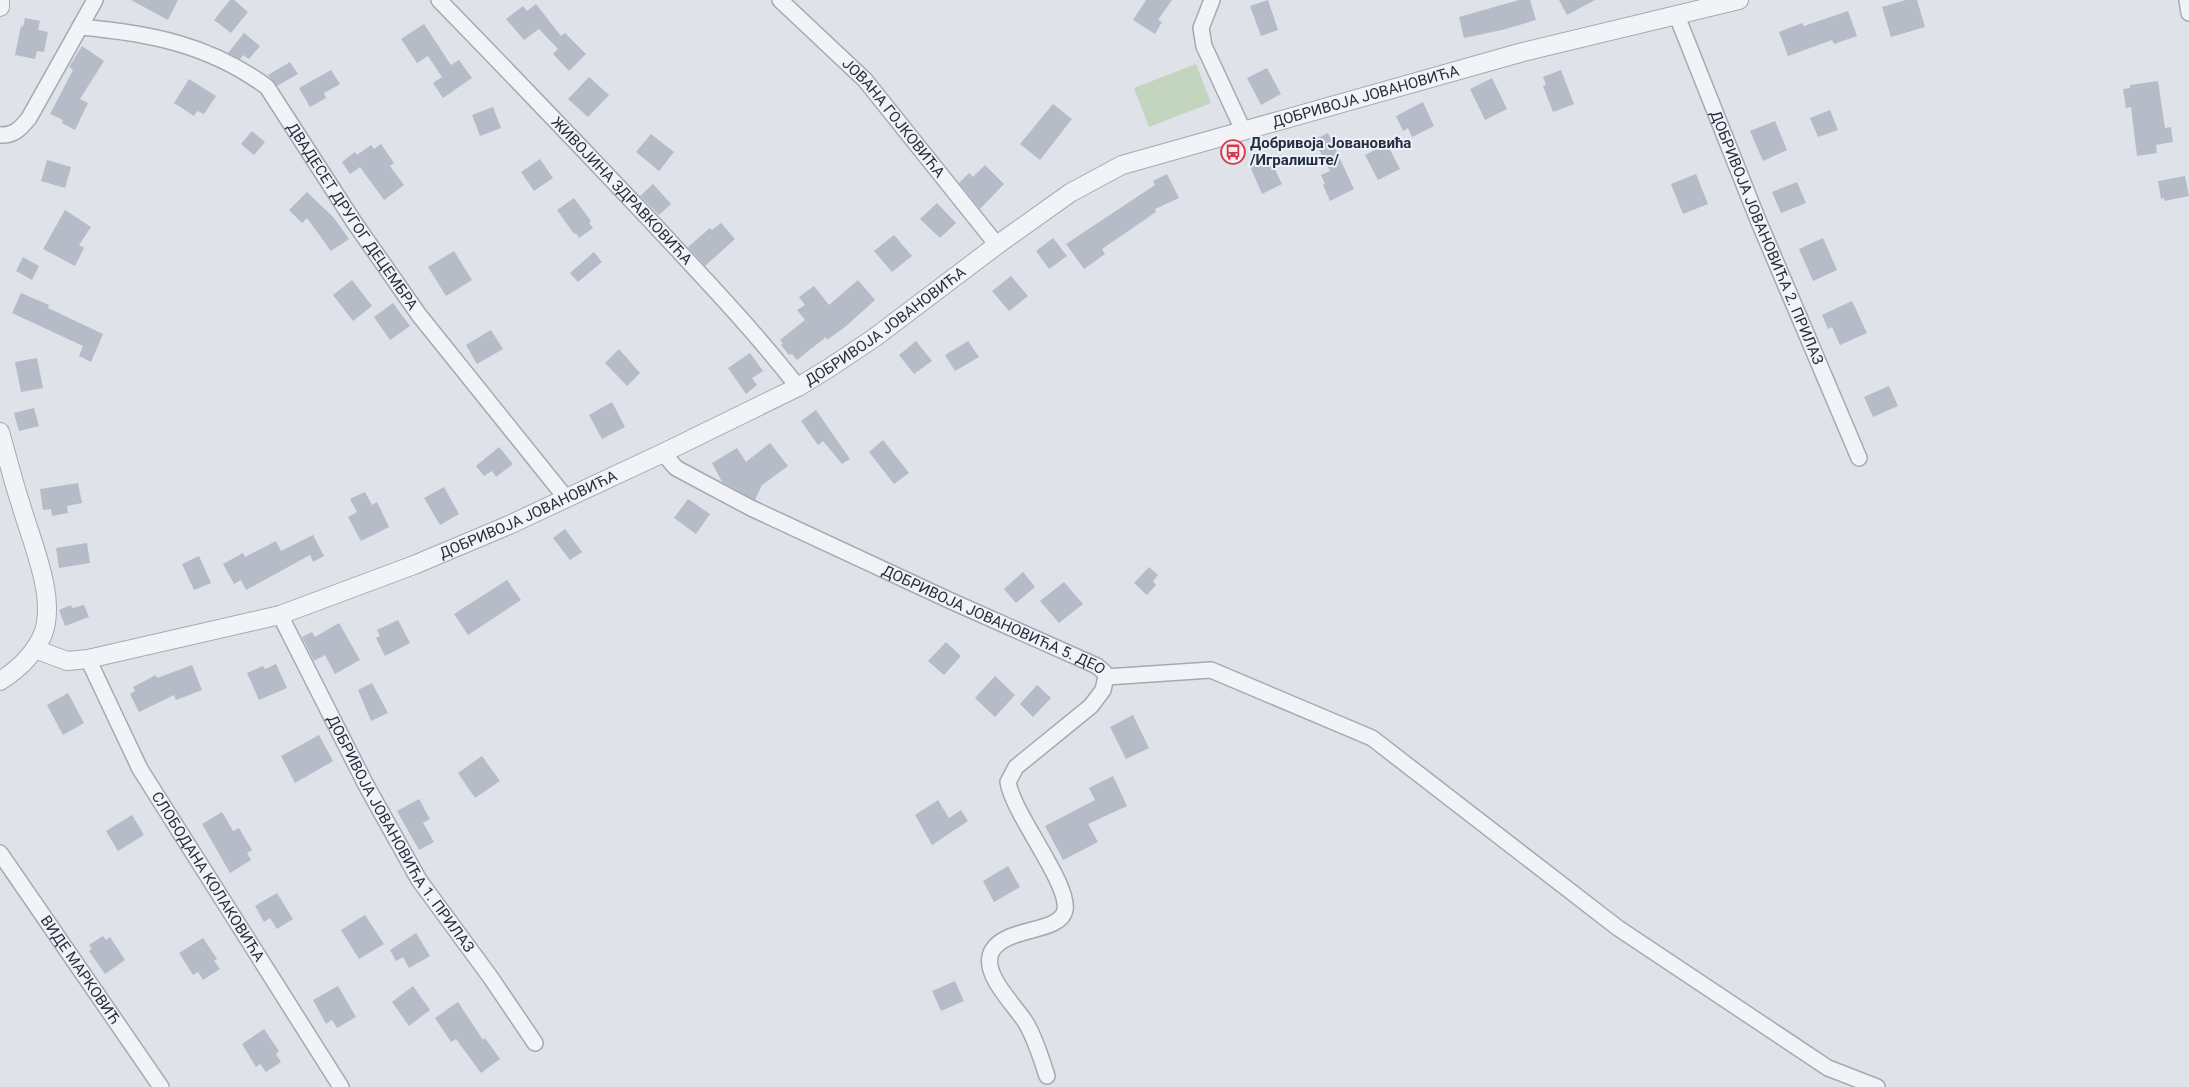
<svg xmlns="http://www.w3.org/2000/svg" width="2189" height="1087" font-family="Roboto,sans-serif">
  <style>
    .green { fill: #c3d4bf }
    .building { fill: #b5bbc7 }
    .lines { fill: none; stroke-linecap: round; stroke-linejoin: round }
    .minor-casing { stroke: #a4a9b4; stroke-width: 18 }
    .tertiary-casing { stroke: #a4a9b4; stroke-width: 20 }
    .minor { stroke: #f2f3f7; stroke-width: 15 }
    .tertiary { stroke: #f2f3f7; stroke-width: 18 }
    .labels { text-anchor: middle; dominant-baseline: central; stroke-width: 4; stroke-linejoin: round; paint-order: stroke }
    .street-label { font-size: 15px; fill: #262f42; stroke: #eef1f7 }
    .poi-label { font-size: 15px; font-weight: bold; fill: #262f42; stroke: #eef1f7; text-anchor: start }
  </style>
  <rect width="100%" height="100%" fill="#dfe2e9"/>
  <path class="green" d="M 1196,64 L 1211,103 L 1149,127 L 1134,88 Z"/>
  <path class="building" d="M 131,0 L 178,0 L 168,20 Z
    M 230,0 L 234,0 L 248,12 L 231,33 L 214,20 Z
    M 1146,0 L 1172,0 L 1158,20 L 1162,22 L 1155,34 L 1133,20 Z
    M 1268,0 L 1278,30 L 1261,36 L 1250,6 Z
    M 1519,0 L 1530,0 L 1536,20 L 1502,30 L 1464,38 L 1459,17 Z
    M 1559,0 L 1595,0 L 1567,15 Z
    M 1906,0 L 1917,0 L 1925,27 L 1891,37 L 1882,7 Z
    M 536,4 L 561,36 L 565,33 L 586,54 L 569,71 L 553,54 L 558,49 L 539,29 L 524,40 L 506,19 L 523,6 L 527,11 Z
    M 1848,11 L 1857,36 L 1834,44 L 1832,40 L 1788,56 L 1779,32 L 1802,23 L 1804,26 Z
    M 25,18 L 40,21 L 38,30 L 48,32 L 44,52 L 37,51 L 35,59 L 15,55 L 21,26 L 23,27 Z
    M 424,24 L 451,65 L 459,60 L 472,78 L 443,98 L 433,83 L 442,77 L 428,56 L 417,63 L 401,39 Z
    M 244,33 L 260,46 L 249,59 L 243,55 L 240,59 L 228,53 Z
    M 82,46 L 104,61 L 80,99 L 88,103 L 75,130 L 62,123 L 63,120 L 50,114 L 73,70 L 69,67 Z
    M 290,62 L 298,74 L 277,86 L 268,75 Z
    M 1267,68 L 1281,94 L 1261,105 L 1247,78 Z
    M 331,70 L 340,84 L 324,93 L 326,98 L 310,107 L 299,88 Z
    M 1561,70 L 1574,104 L 1553,112 L 1543,86 L 1546,85 L 1543,77 Z
    M 589,77 L 609,95 L 588,117 L 568,99 Z
    M 1492,78 L 1507,109 L 1485,120 L 1470,89 Z
    M 189,79 L 216,96 L 204,114 L 197,111 L 194,116 L 174,103 Z
    M 2158,81 L 2165,128 L 2171,127 L 2173,142 L 2156,145 L 2157,153 L 2137,156 L 2131,107 L 2126,108 L 2123,89 L 2130,88 L 2130,85 Z
    M 1423,102 L 1434,126 L 1412,137 L 1408,128 L 1403,131 L 1396,116 Z
    M 1053,104 L 1072,119 L 1040,160 L 1020,144 Z
    M 493,107 L 501,128 L 480,136 L 472,115 Z
    M 1830,110 L 1838,130 L 1818,137 L 1810,118 Z
    M 1775,121 L 1787,150 L 1763,161 L 1750,131 Z
    M 252,131 L 265,142 L 254,155 L 241,144 Z
    M 1328,133 L 1354,189 L 1330,201 L 1323,185 L 1325,184 L 1321,175 L 1330,171 L 1314,140 Z
    M 651,134 L 674,152 L 659,171 L 636,152 Z
    M 381,144 L 394,163 L 390,166 L 404,185 L 384,200 L 360,167 L 350,174 L 342,162 L 355,152 L 357,155 L 371,145 L 374,149 Z
    M 1387,144 L 1400,169 L 1378,180 L 1365,155 Z
    M 1268,155 L 1282,184 L 1262,194 L 1249,164 Z
    M 540,159 L 553,178 L 534,191 L 521,172 Z
    M 47,160 L 71,167 L 65,188 L 41,181 Z
    M 985,165 L 1004,184 L 980,209 L 959,183 L 969,173 L 973,177 Z
    M 1167,174 L 1179,198 L 1155,209 L 1156,212 L 1102,249 L 1105,254 L 1084,269 L 1066,244 L 1155,185 L 1153,181 Z
    M 1696,174 L 1708,204 L 1683,214 L 1671,184 Z
    M 2185,176 L 2189,196 L 2164,201 L 2164,198 L 2161,199 L 2158,181 Z
    M 1797,182 L 1806,203 L 1781,213 L 1772,192 Z
    M 653,184 L 671,204 L 659,215 L 640,196 Z
    M 307,192 L 334,218 L 349,239 L 331,251 L 307,218 L 302,223 L 289,210 Z
    M 574,198 L 591,221 L 589,223 L 593,228 L 579,238 L 576,233 L 574,234 L 557,210 Z
    M 937,203 L 956,223 L 940,238 L 920,219 Z
    M 65,210 L 91,227 L 79,245 L 84,248 L 75,266 L 43,249 Z
    M 721,223 L 735,239 L 705,266 L 688,247 L 710,228 L 712,230 Z
    M 894,235 L 912,256 L 892,272 L 874,251 Z
    M 1053,238 L 1067,256 L 1049,269 L 1036,251 Z
    M 1823,238 L 1837,270 L 1813,281 L 1799,249 Z
    M 454,251 L 472,280 L 446,296 L 428,267 Z
    M 594,252 L 602,262 L 578,282 L 570,273 Z
    M 23,257 L 39,266 L 32,280 L 16,271 Z
    M 1011,276 L 1028,296 L 1009,311 L 992,291 Z
    M 352,280 L 372,306 L 353,321 L 333,295 Z
    M 858,280 L 875,300 L 845,327 L 827,340 L 826,337 L 797,360 L 792,354 L 789,355 L 781,345 L 783,343 L 780,340 L 805,320 L 797,310 L 805,305 L 799,297 L 814,286 L 829,305 Z
    M 21,293 L 49,305 L 48,308 L 103,334 L 91,362 L 79,356 L 83,346 L 12,313 Z
    M 1852,301 L 1867,333 L 1840,345 L 1832,327 L 1828,329 L 1822,315 Z
    M 393,303 L 410,326 L 390,340 L 374,317 Z
    M 491,330 L 503,349 L 477,364 L 466,345 Z
    M 916,341 L 932,361 L 914,374 L 899,355 Z
    M 968,341 L 979,357 L 955,371 L 945,355 Z
    M 619,349 L 640,373 L 627,386 L 605,363 Z
    M 750,353 L 763,371 L 752,378 L 757,385 L 746,394 L 728,368 Z
    M 37,358 L 43,388 L 21,392 L 15,362 Z
    M 1889,386 L 1898,406 L 1873,417 L 1864,397 Z
    M 612,402 L 625,427 L 602,439 L 589,415 Z
    M 34,408 L 39,426 L 19,431 L 14,413 Z
    M 816,410 L 850,459 L 842,464 L 823,441 L 818,445 L 801,421 Z
    M 883,440 L 909,473 L 894,484 L 869,452 Z
    M 770,443 L 788,466 L 762,485 L 755,500 L 722,482 L 712,463 L 737,448 L 746,462 Z
    M 499,447 L 513,464 L 496,477 L 492,471 L 484,476 L 476,466 Z
    M 78,483 L 82,503 L 67,506 L 68,513 L 52,516 L 51,509 L 43,510 L 40,489 Z
    M 444,487 L 459,514 L 440,525 L 424,498 Z
    M 365,492 L 372,505 L 377,502 L 389,527 L 361,541 L 348,517 L 357,512 L 350,499 Z
    M 688,499 L 710,514 L 696,534 L 674,518 Z
    M 565,529 L 582,552 L 570,560 L 553,538 Z
    M 313,535 L 324,556 L 313,562 L 310,555 L 246,590 L 241,580 L 234,584 L 223,564 L 243,553 L 245,557 L 276,541 L 281,551 Z
    M 87,543 L 90,563 L 59,568 L 56,548 Z
    M 199,556 L 211,583 L 194,590 L 182,564 Z
    M 1149,567 L 1158,575 L 1153,581 L 1156,585 L 1147,595 L 1134,583 Z
    M 1023,572 L 1035,587 L 1016,603 L 1004,589 Z
    M 507,580 L 521,600 L 468,635 L 454,614 Z
    M 1064,582 L 1083,604 L 1059,623 L 1040,601 Z
    M 71,605 L 72,608 L 84,605 L 89,617 L 65,626 L 59,610 Z
    M 398,620 L 410,643 L 385,656 L 376,638 L 380,636 L 377,630 Z
    M 339,623 L 360,660 L 335,674 L 325,655 L 314,661 L 302,637 L 312,632 L 315,637 Z
    M 946,642 L 961,656 L 944,675 L 928,661 Z
    M 276,664 L 287,688 L 259,700 L 247,673 L 263,666 L 265,669 Z
    M 192,665 L 202,690 L 176,700 L 174,695 L 139,712 L 130,694 L 135,691 L 133,687 L 156,675 L 157,678 Z
    M 995,676 L 1015,695 L 995,717 L 975,698 Z
    M 372,683 L 388,713 L 371,721 L 358,690 Z
    M 1037,685 L 1051,698 L 1033,717 L 1020,704 Z
    M 68,693 L 84,723 L 63,735 L 47,705 Z
    M 1133,715 L 1149,748 L 1126,759 L 1110,727 Z
    M 319,735 L 333,761 L 295,783 L 281,756 Z
    M 482,756 L 500,781 L 475,798 L 458,773 Z
    M 1113,776 L 1127,806 L 1088,824 L 1098,842 L 1063,860 L 1045,826 L 1095,800 L 1089,788 Z
    M 419,799 L 430,819 L 423,823 L 434,842 L 419,850 L 397,811 Z
    M 938,800 L 949,818 L 961,810 L 968,821 L 932,845 L 915,815 Z
    M 222,812 L 233,831 L 239,828 L 252,850 L 247,853 L 251,860 L 230,873 L 202,824 Z
    M 132,815 L 144,835 L 118,851 L 106,831 Z
    M 1008,866 L 1020,887 L 994,902 L 983,881 Z
    M 277,893 L 293,919 L 277,929 L 270,918 L 264,922 L 255,906 Z
    M 365,915 L 384,944 L 359,959 L 341,930 Z
    M 416,933 L 430,956 L 409,968 L 403,957 L 396,961 L 390,950 Z
    M 103,936 L 106,940 L 110,937 L 125,960 L 105,974 L 89,951 L 92,949 L 89,945 Z
    M 203,938 L 217,959 L 214,961 L 220,969 L 203,980 L 198,972 L 193,975 L 179,953 Z
    M 955,981 L 964,1001 L 941,1011 L 932,991 Z
    M 338,986 L 356,1017 L 337,1028 L 332,1020 L 326,1024 L 313,1000 Z
    M 413,986 L 430,1010 L 409,1026 L 392,1002 Z
    M 458,1002 L 483,1040 L 485,1038 L 500,1059 L 481,1073 L 456,1039 L 451,1042 L 435,1018 Z
    M 264,1029 L 279,1051 L 276,1054 L 281,1062 L 266,1072 L 260,1064 L 256,1067 L 242,1044 Z"/>
  <g class="lines">
    <g class="minor-casing">
      <g id="minor">
        <path id="s1" d="M 439,0 C 510,73 580,146 649,219 C 700,274 752,328 798,387"/>
        <path id="s2" d="M 780,0 L 865,80 L 997,245"/>
        <path d="M 1212,0 L 1201,28 L 1204,46 L 1243,130"/>
        <path d="M 2187,0 L 2189,13"/>
        <path id="s3" d="M 1677,16 L 1758,220 L 1859,458"/>
        <path id="s4" d="M 80,27 C 150,33 210,45 267,87 L 354,222 L 419,315 L 566,498"/>
        <path d="M 0,135 C 14,136 21,128 29,118 L 95,0"/>
        <path id="s5" d="M 663,453 L 676,468 L 751,508 L 951,601 L 1097,666 L 1104,672 L 1106,677 L 1103,690 L 1091,706 L 1016,767 L 1008,782 C 1013,814 1070,884 1065,910 C 1060,934 1006,926 992,951 C 980,973 1015,1005 1026,1023 C 1036,1040 1041,1058 1047,1076"/>
        <path id="s6" d="M 280,615 L 366,785 L 419,880 L 491,978 L 535,1043"/>
        <path id="s7" d="M 88,659 L 140,769 L 341,1087"/>
        <path d="M 1106,677 L 1211,670 L 1372,738 L 1618,928 L 1828,1068 L 1877,1087"/>
        <path id="s8" d="M 0,853 L 161,1087"/>
      </g>
    </g>
    <g class="tertiary-casing">
      <g id="tertiary">
        <path d="M 0,7 L 0,0"/>
        <path d="M 0,432 C 7,456 13,481 21,505 C 31,540 57,598 43,634 C 34,655 19,669 0,681"/>
        <path id="s9" d="M 35,649 L 67,661 L 88,659 L 280,615 L 414,565 L 509,525 L 663,453 L 798,387 L 829,368 L 874,338 L 997,245 L 1070,193 L 1122,165 L 1523,52 L 1739,0"/>
      </g>
    </g>
    <use href="#minor" class="minor"/>
    <use href="#tertiary" class="tertiary"/>
  </g>
  <defs>
    <g id="bus-ring" transform="scale(1.25)"><circle r="9.5" fill="#eef1f7" stroke="#da3849" stroke-width="1.5"/><path d="M-5-6H5V4H4V6H2V4H-2V6H-4V4H-5ZM-3.5-4V0h7V-4ZM-3.5 1.2v1.5H-2V1.2ZM2 1.2v1.5H3.5V1.2Z" fill="#da3849"/></g>
  </defs>
  <g fill-rule="evenodd">
    <use href="#bus-ring" x="1233" y="152"/>
  </g>
  <g class="labels">
    <g class="street-label">
      <text stroke="none"><textPath href="#s9" startOffset="1465">ДОБРИВОЈА ЈОВАНОВИЋА</textPath></text>
      <text stroke="none"><textPath href="#s2" startOffset="164">ЈОВАНА ГОЈКОВИЋА</textPath></text>
      <text stroke="none"><textPath href="#s1" startOffset="264">ЖИВОЈИНА ЗДРАВКОВИЋА</textPath></text>
      <text stroke="none"><textPath href="#s4" startOffset="354">ДВАДЕСЕТ ДРУГОГ ДЕЦЕМБРА</textPath></text>
      <text stroke="none"><textPath href="#s3" startOffset="239">ДОБРИВОЈА ЈОВАНОВИЋА 2. ПРИЛАЗ</textPath></text>
      <text stroke="none"><textPath href="#s9" startOffset="925">ДОБРИВОЈА ЈОВАНОВИЋА</textPath></text>
      <text stroke="none"><textPath href="#s9" startOffset="520">ДОБРИВОЈА ЈОВАНОВИЋА</textPath></text>
      <text stroke="none"><textPath href="#s5" startOffset="372">ДОБРИВОЈА ЈОВАНОВИЋА 5. ДЕО</textPath></text>
      <text stroke="none"><textPath href="#s6" startOffset="250">ДОБРИВОЈА ЈОВАНОВИЋА 1. ПРИЛАЗ</textPath></text>
      <text stroke="none"><textPath href="#s7" startOffset="249">СЛОБОДАНА КОЛАКОВИЋА</textPath></text>
      <text stroke="none"><textPath href="#s8" startOffset="142">ВИДЕ МАРКОВИЋ</textPath></text>
    </g>
    <g class="poi-label">
      <text x="1250" y="143">Добривоја Јовановића<tspan x="1250" dy="17">/Игралиште/</tspan></text>
    </g>
  </g>
</svg>
